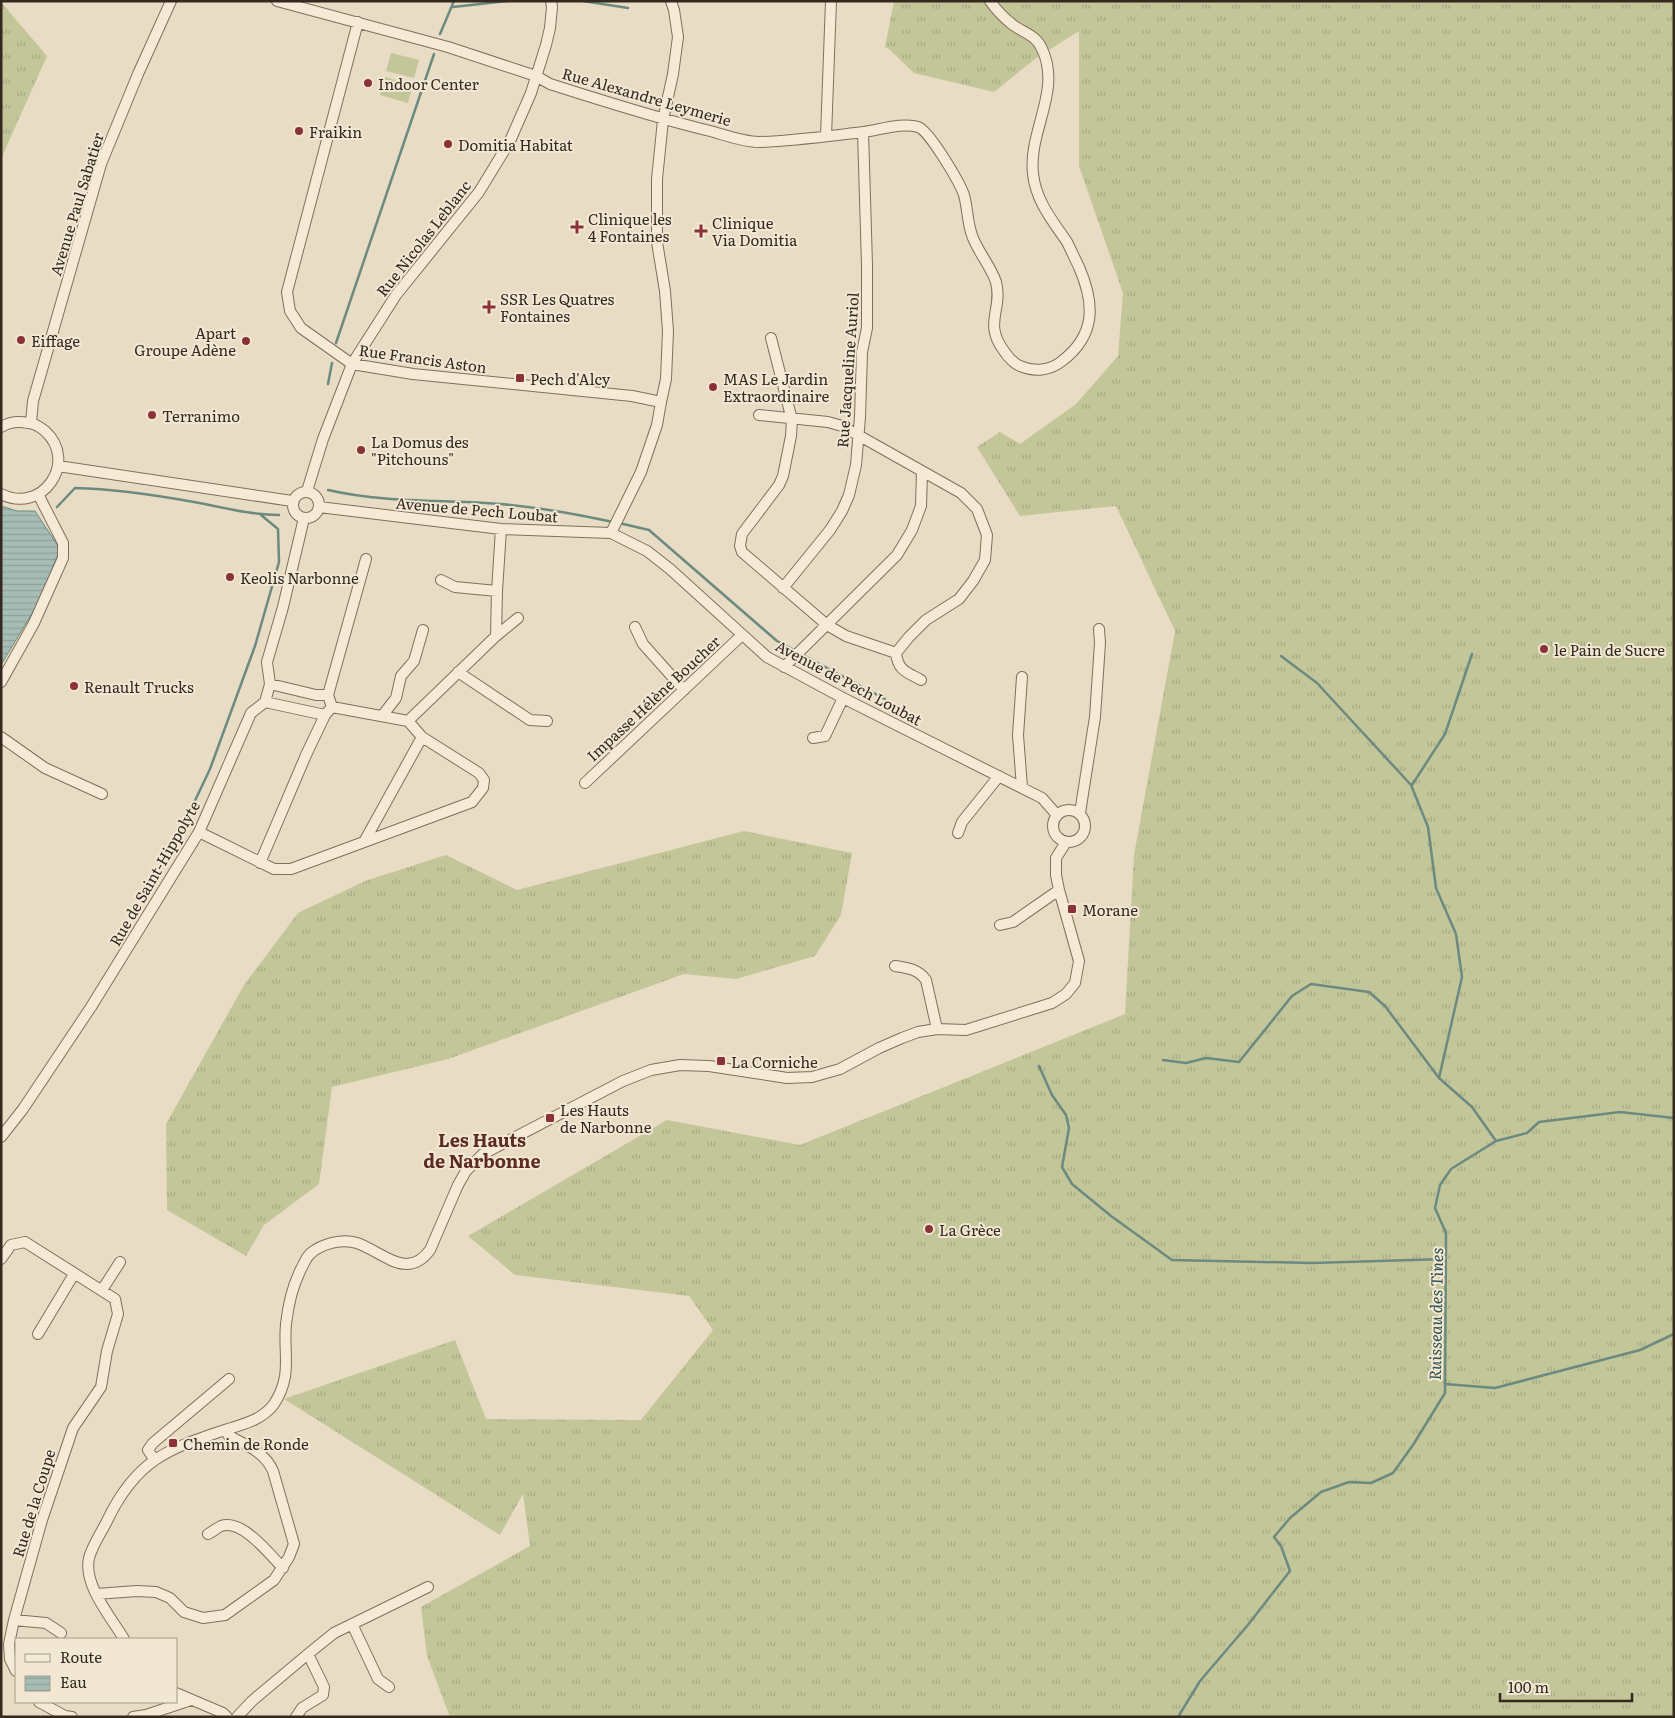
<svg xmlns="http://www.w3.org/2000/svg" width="1675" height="1718" font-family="Literata,serif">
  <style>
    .grass { fill: url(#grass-tufts) }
    .pitch { fill: #c3c699 }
    .water { fill: url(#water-rules); stroke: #6d8a81 }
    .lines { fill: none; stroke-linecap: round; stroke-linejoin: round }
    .stream { stroke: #6d8a81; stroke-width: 2.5 }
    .minor-casing { stroke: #826e5c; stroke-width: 12 }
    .minor { stroke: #f5ead6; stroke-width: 10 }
    .poi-dot { fill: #8b3238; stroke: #f1e7d3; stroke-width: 2 }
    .labels { text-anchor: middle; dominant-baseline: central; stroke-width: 4; stroke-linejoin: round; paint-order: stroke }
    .poi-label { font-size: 15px; fill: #34281f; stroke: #f1e7d3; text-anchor: start }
    .street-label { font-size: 15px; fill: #34281f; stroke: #f1e7d3 }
    .water-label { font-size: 16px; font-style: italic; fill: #30524e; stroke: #f1e7d3 }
    .quarter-label { font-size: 18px; font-weight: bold; fill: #5c2b23; stroke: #f1e7d3 }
  </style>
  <defs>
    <pattern id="grass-tufts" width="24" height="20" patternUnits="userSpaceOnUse" patternTransform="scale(1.25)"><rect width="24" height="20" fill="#c3c699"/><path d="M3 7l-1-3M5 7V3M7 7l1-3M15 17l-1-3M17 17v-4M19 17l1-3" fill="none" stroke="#a8aa83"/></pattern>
    <pattern id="water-rules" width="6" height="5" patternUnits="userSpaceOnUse" patternTransform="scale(1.25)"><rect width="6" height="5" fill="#a5bdb5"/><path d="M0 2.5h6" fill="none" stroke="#8fa29b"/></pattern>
  </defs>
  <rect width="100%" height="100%" fill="#e9dcc4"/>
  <path class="grass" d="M 894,1 L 1674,1 L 1674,1717 L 450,1717 L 427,1656 L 421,1607 L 530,1546 L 523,1494 L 500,1535 L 284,1399 L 455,1340 L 486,1419 L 641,1420 L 713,1330 L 689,1296 L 515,1275 L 468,1236 L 667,1120 L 800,1145 L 1125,1014 L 1134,855 L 1175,631 L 1116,506 L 1020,516 L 977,447 L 1000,432 L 1020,444 L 1076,404 L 1118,356 L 1123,293 L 1079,166 L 1079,31 L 1035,59 L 994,92 L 914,73 L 889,49 L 885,47 Z
    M 1,2 L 47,56 L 1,159 Z
    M 744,831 L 852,853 L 841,915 L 815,956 L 736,979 L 684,974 L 448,1059 L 332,1087 L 319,1184 L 264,1225 L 246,1256 L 167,1210 L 166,1124 L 244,985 L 298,913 L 365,881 L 446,855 L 517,890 Z"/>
  <path class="pitch" d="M 391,53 L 419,60 L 414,78 L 386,71 Z
    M 385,77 L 413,85 L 408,103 L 380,95 Z"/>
  <path class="water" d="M 1,506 L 17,511 L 35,511 L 60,549 L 40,600 L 1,665 Z"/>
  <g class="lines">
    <path class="stream" d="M 583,1 L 628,8
      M 453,7 L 507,1
      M 440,34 L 454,1
      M 336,343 L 434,54
      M 328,384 L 332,363
      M 328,490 C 380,502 432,500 485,503 C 528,505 571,513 613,522
      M 57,507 L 75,488 C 115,489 155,495 194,502 C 222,507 250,515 279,515
      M 619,523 L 649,530 L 777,641 L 796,651
      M 801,654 L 885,699
      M 1281,656 L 1317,683 L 1411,785 L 1428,827 L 1436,888 L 1456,934 L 1462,977 L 1439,1078 L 1472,1107 L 1496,1141
      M 1412,785 L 1445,734 L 1472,654
      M 173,847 L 210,769 L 255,646 L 279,562 L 278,529 L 261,515
      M 1163,1060 L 1186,1063 L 1206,1058 L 1239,1062 L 1292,996 L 1311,984 L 1369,992 L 1385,1006 L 1439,1078
      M 1039,1066 L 1052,1095 L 1066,1115 L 1069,1128 L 1062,1167 L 1072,1184 L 1111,1216 L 1172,1260 L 1312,1263 L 1446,1259
      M 1445,1384 L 1495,1388 L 1640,1350 L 1674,1334
      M 1178,1717 L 1200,1681 L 1247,1626 L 1290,1571 L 1281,1546 L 1274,1537 L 1290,1518 L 1321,1492 L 1349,1482 L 1371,1483 L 1393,1473 L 1413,1445 L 1445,1393 L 1446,1233 L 1435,1208 L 1440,1185 L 1451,1169 L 1496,1141 L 1527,1133 L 1539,1122 L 1620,1112 L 1674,1118"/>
    <g class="minor-casing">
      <path id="minor" d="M 277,1 L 448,47 L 536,76 L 550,84 C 603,101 656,118 710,131 C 725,135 743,142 759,142 C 793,141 829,136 864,132 C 879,130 904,122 918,127 C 929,130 960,183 964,195 C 968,209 967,224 973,238 C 979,253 991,267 996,282 C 1003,310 983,323 1004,351 C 1008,357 1013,363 1020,366 C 1034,372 1050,371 1062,361 C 1096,335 1095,304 1079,267 C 1075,259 1071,250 1067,242 C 1052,220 1036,201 1033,174 C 1028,131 1062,91 1042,49 C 1036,35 1024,33 1013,25 C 1004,18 997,11 990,1
        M 358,22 L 287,292 L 290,311 L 301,328 L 352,364 L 413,374 L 632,396 L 661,402
        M 826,136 L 831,1
        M 771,338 L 792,420 L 791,436 L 783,476 L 779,485 L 742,534 L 740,546 L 742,552 L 827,625 L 846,636 L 896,653
        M 759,415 L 828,422 L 842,426 L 961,493 L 977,509 L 987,535 L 985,560 L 973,581 L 959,599 L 926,620 L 909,637 L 896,653 C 898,671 907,672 921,680
        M 31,423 L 33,401 L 101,164 L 138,74 L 171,1
        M 1,427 C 9,422 19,421 28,423 C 34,423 40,427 45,431 C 79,462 42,515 1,494
        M 58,466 L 292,501
        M 307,491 L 323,439 L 352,364 L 396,295 L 479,192 L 510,141 L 531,93 L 546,45 L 550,28 L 552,7 L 551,1
        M293 505a13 13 0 1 1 26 0a13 13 0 1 1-26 0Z
        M 319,507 L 501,529 L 611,533 L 647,551 L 670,569 L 767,657 L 843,698 L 1042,798 L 1057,815
        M 611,533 L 641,472 L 657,425 L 661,402 L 666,379 L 668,331 L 665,291 L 657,242 L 657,179 L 663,120 L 673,74 L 678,37 L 674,10 L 671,1
        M 441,580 L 455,587 L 497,591
        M 783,588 L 830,530 L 842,511 L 849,495 L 856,465 L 860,417 L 862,352 L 867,328 L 867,265 L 863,132
        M 635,627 L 643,644 L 684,690
        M 496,636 L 518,618
        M 784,667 L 897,555 L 912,530 L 921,506 L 922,471
        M 458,672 L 530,720 L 547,721
        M 1022,677 L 1018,735 L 1022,787
        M 1,682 L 34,623 L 63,558 L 63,543 L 38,494
        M 328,695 L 366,559
        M 265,702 L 325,715 L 332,707 L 328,695 L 316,695 L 270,684
        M 332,707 L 408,721
        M 382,716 L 396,698 L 401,676 L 414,661 L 423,630
        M 408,721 L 496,636 L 497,591 L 501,529
        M 1,737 L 45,768 L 102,794
        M 813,738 L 825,736 L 843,698
        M 585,783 L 742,635
        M1053 826a16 16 0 1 1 32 0a16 16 0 1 1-32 0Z
        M 1080,813 L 1095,717 L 1100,643 L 1099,629
        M 199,832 L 274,869 L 291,869 L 472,802 L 483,788 L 484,780 L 479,773 L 422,737 L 408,721
        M 958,833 L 962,822 L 999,776
        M 364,842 L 422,737
        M 260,863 L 306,755 L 325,715
        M 1000,925 L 1013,922 L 1059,890
        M 895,966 C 908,968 918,969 926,980 L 937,1029
        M 1,1137 L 23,1109 L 91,1007 L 199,832 L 251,713 L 265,702 L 270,684 L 267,662 L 283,607 L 304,518
        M 1,1259 L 11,1245 L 25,1242 L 115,1299 L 118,1314 L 107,1351 L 101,1387 L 73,1428 L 42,1520 L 14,1620 L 9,1644 L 10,1659 L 16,1671
        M 102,1290 L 120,1262
        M 38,1334 L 74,1274
        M 154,1459 L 148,1450 L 153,1443 L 229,1379
        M 208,1534 C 212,1532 217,1528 221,1526 C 243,1519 269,1554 283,1568
        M 96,1594 L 137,1591 L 156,1592 L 170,1598 L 184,1612 L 203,1618 L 225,1615 L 274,1580 L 289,1557 L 294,1544 L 273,1471 C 265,1452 246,1445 229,1436 L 225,1430
        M 14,1620 L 46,1623 L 61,1633
        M 352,1624 L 378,1679 L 389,1687
        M 124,1639 C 111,1617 83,1585 89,1558 C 92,1546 101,1533 107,1521 C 136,1460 167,1449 228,1429 C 245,1424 263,1419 274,1404 C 293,1375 283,1354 286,1324 C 288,1306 293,1285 301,1269 C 304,1264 306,1257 311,1253 C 322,1244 342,1238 357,1243 C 383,1252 407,1281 430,1250 L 458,1185 L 466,1171 L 483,1154 L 623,1081 L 651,1070 L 680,1065 L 709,1066 L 787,1078 L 812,1077 L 840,1069 L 879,1048 L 902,1038 L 918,1032 L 937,1029 L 966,1030 L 1052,1003 L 1066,994 L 1075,983 L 1079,961 L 1059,890 L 1056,875 L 1056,858 L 1066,842
        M 176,1693 L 223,1713 L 227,1717
        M 39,1702 L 65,1716 L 72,1717
        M 133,1717 L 146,1715 L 191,1700
        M 237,1717 L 252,1701 L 308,1654 L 334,1633 L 428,1587
        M 296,1717 L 302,1708 L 323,1695 L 324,1687 L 308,1654"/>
    </g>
    <use href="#minor" class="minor"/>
  </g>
  <g class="poi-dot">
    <circle cx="368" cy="83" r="5"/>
    <circle cx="299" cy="131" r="5"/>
    <circle cx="448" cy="144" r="5"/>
    <path d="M574.5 219.5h5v5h5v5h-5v5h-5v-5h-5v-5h5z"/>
    <path d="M698.5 223.5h5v5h5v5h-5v5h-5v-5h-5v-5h5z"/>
    <path d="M486.5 299.5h5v5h5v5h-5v5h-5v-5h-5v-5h5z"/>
    <circle cx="21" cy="340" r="5"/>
    <circle cx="246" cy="341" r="5"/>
    <rect x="515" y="373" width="10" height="10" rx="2.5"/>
    <circle cx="713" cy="387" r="5"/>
    <circle cx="152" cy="415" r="5"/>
    <circle cx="361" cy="450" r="5"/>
    <circle cx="230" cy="577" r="5"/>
    <circle cx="1544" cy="649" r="5"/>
    <circle cx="74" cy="686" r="5"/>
    <rect x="1067" y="904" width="10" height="10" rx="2.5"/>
    <rect x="716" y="1056" width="10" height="10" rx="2.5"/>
    <rect x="545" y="1113" width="10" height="10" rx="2.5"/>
    <circle cx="929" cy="1229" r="5"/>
    <rect x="168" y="1438" width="10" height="10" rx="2.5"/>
  </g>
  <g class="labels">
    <g class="poi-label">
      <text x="378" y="83">Indoor Center</text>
      <text x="309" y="131">Fraikin</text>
      <text x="458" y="144">Domitia Habitat</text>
      <text x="588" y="218">Clinique les<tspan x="588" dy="17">4 Fontaines</tspan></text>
      <text x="712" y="222">Clinique<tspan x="712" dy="17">Via Domitia</tspan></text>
      <text x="500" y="298">SSR Les Quatres<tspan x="500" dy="17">Fontaines</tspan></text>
      <text x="236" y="332" text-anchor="end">Apart<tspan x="236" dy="17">Groupe Adène</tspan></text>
      <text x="31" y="340">Eiffage</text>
      <text x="530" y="378">Pech d'Alcy</text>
      <text x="723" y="378">MAS Le Jardin<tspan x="723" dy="17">Extraordinaire</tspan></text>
      <text x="162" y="415">Terranimo</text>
      <text x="371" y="441">La Domus des<tspan x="371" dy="17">"Pitchouns"</tspan></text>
      <text x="240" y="577">Keolis Narbonne</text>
      <text x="1554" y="649">le Pain de Sucre</text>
      <text x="84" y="686">Renault Trucks</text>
      <text x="1082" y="909">Morane</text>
      <text x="731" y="1061">La Corniche</text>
      <text x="560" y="1109">Les Hauts<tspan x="560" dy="17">de Narbonne</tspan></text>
      <text x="939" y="1229">La Grèce</text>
      <text x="183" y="1443">Chemin de Ronde</text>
    </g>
    <g class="street-label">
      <text transform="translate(647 96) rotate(16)">Rue Alexandre Leymerie</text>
      <text transform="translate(76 204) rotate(-73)">Avenue Paul Sabatier</text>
      <text transform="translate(423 238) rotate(-52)">Rue Nicolas Leblanc</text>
      <text transform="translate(423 358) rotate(8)">Rue Francis Aston</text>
      <text transform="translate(847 370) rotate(-86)">Rue Jacqueline Auriol</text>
      <text transform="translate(477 509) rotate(5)">Avenue de Pech Loubat</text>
      <text transform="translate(849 682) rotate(28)">Avenue de Pech Loubat</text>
      <text transform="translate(653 698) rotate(-43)">Impasse Hélène Boucher</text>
      <text transform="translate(154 873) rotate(-60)">Rue de Saint-Hippolyte</text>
      <text transform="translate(33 1503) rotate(-73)">Rue de la Coupe</text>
    </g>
    <g class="water-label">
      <text transform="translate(1435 1314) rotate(-89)">Ruisseau des Tines</text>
    </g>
    <g class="quarter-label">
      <text x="482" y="1139">Les Hauts<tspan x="482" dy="21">de Narbonne</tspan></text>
    </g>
  </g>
  <rect width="1675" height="1718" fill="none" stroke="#34281f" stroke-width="5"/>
  <rect x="15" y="1638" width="162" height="65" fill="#f1e7d3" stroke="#a59b8b"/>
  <rect x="25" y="1654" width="25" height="8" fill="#f5ead6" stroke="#a59b8b"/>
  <text x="60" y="1663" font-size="15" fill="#34281f">Route</text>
  <rect x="25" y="1676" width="25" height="15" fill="url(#water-rules)" stroke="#a59b8b"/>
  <text x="60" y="1688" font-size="15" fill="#34281f">Eau</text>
  <path d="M1500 1693v8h132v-8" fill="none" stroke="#34281f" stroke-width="2.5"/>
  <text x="1508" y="1693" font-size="15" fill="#34281f" stroke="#f1e7d3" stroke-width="4" paint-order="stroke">100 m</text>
</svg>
